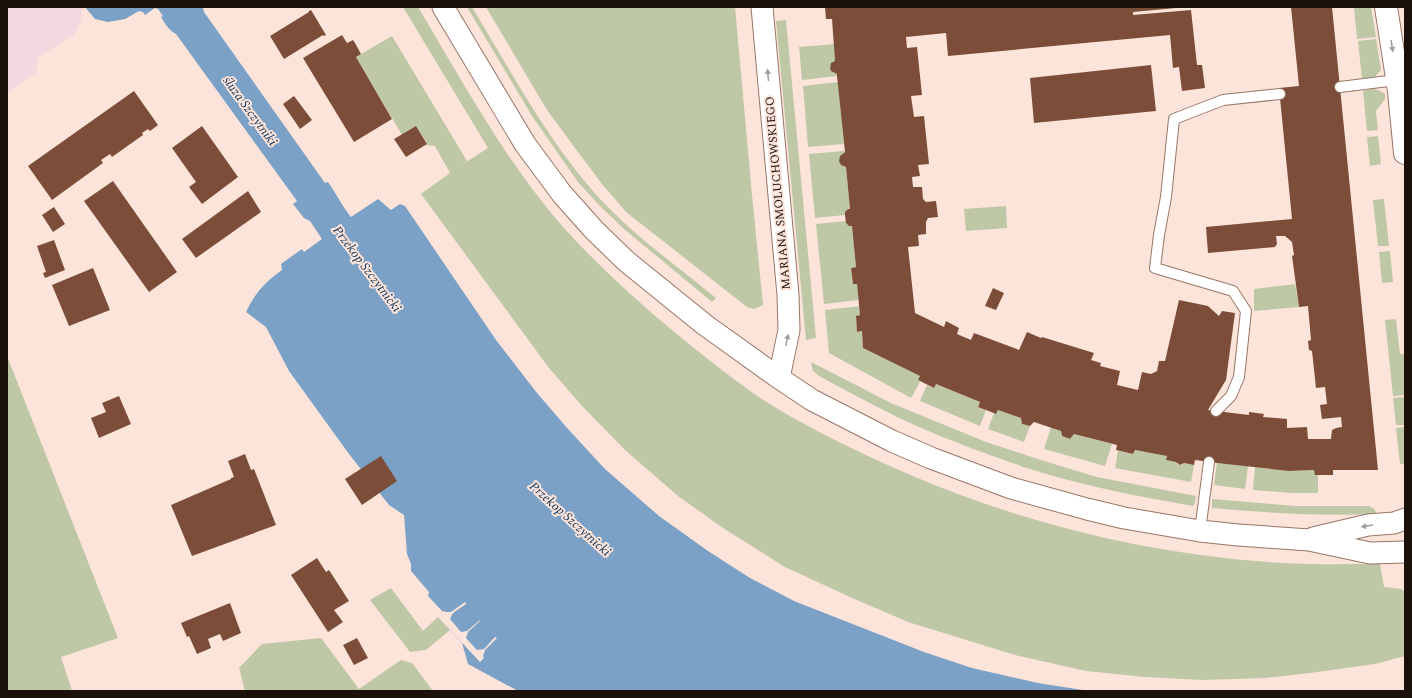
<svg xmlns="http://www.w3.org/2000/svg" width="1412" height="698" font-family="Spectral,serif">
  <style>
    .education { fill: #f2d8df }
    .green { fill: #bec7a6 }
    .water { fill: #7ba1c7 }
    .pier { fill: #fce4da }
    .building { fill: #7c4e39 }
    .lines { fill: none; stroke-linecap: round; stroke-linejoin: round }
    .lane-casing { stroke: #987666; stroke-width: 12 }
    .street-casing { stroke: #987666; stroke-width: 23 }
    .secondary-casing { stroke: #987666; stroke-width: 24 }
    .lane { stroke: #fff; stroke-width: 10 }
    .street { stroke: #fff; stroke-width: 21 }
    .secondary { stroke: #fff; stroke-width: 22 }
    .oneway { fill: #a49f9d }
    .labels { text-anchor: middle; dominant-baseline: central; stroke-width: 4; stroke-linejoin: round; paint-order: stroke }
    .street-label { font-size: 12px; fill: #1c100a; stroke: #fce4da }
    .water-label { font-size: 13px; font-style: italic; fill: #093359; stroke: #fce4da }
  </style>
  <rect width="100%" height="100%" fill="#fce4da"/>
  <path class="education" d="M 7,7 L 82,7 L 81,20 L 74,35 L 38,57 L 36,73 L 7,93 Z"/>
  <path class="green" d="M 403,7 L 418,7 C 461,79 502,155 557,220 C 592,260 631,296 672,330 C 699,352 727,375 756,395 C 795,421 838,442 881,462 C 1003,518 1133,552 1268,562 C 1305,565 1343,564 1380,564 L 1384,587 L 1401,589 L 1405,592 L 1405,656 L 1375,664 L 1310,673 L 1266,678 L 1203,680 L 1145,677 L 1086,671 L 1015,655 L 908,622 L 850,597 L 785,567 L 723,528 L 678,496 L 625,450 L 582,406 L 549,368 L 421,194 L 450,173 L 435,146 L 426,145 L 427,143 L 416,126 L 402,135 L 356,57 L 392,36 L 467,161 L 460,166 L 488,148 Z
    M 467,7 L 472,7 C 512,73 549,144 602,201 C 636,237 678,267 716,298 L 712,302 L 624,229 L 599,205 L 578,182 L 532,116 Z
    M 486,7 L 735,7 L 752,195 L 763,305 L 754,309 L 747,307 L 626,212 L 602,184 L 575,148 L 547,110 Z
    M 1354,7 L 1371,7 L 1376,37 L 1357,39 Z
    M 786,20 L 816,338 L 806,340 L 776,21 Z
    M 1376,39 L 1381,70 L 1375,77 L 1362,79 L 1358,41 Z
    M 834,44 L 835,61 L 831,63 L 830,68 L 831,71 L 837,74 L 837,76 L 802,80 L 799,47 Z
    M 838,82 L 844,144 L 808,147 L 803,86 Z
    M 1373,89 L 1378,90 L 1385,94 L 1385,99 L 1376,111 L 1378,130 L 1367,131 L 1363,91 Z
    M 1378,136 L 1381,164 L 1370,166 L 1367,137 Z
    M 844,151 L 845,152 C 837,157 838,165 846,167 L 850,209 L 848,209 L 845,215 L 815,218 L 809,154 Z
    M 1384,199 L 1389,246 L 1378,246 L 1373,200 Z
    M 1006,206 L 1007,228 L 966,231 L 964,209 Z
    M 846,221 L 846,223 L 849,226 L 852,226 L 856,267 L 851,268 L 853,284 L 857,284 L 859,300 L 824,304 L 816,224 Z
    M 1390,251 L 1393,282 L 1382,283 L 1379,252 Z
    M 1295,284 L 1299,307 L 1254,311 L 1254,289 Z
    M 860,306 L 860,315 L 856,316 L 857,332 L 862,331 L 863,348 L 920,376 L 918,380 L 920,382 L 911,398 L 829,353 L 825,310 Z
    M 1396,319 L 1400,354 L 1405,354 L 1405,395 L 1393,396 L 1385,320 Z
    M 7,356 L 118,638 L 61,657 L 72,691 L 7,691 Z
    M 811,362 L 891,403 L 986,442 L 1044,461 L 1097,477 L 1196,496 L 1195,503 L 1193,506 C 1138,496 1083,486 1030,469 C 985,454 940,437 897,417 C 871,404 845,390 819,376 L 813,371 Z
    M 936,384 L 980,402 L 978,407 L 986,410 L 980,426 L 920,401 L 927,385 L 933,388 Z
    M 1405,397 L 1405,425 L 1396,425 L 1393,398 Z
    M 998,410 L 1021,418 L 1022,424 L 1030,426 L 1024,442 L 988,429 L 994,413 L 996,414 Z
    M 1051,427 L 1061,431 L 1062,436 L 1070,439 L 1074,434 L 1112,444 L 1105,466 L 1044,449 Z
    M 1405,427 L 1405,464 L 1400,464 L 1396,428 Z
    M 1135,450 L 1167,456 L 1166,460 L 1176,462 L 1179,465 L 1181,465 L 1184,463 L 1194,465 L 1191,482 L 1115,468 L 1118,451 L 1133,454 Z
    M 1217,463 L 1248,466 L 1245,489 L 1214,485 Z
    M 1255,467 L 1289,471 L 1314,470 L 1315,474 L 1318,475 L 1318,493 L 1292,493 L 1253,490 Z
    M 1212,499 L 1295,506 L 1367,506 C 1372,507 1376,509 1376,514 C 1321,516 1267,513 1212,508 Z
    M 391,588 L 423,631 L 438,617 L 450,630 L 426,650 L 410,652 L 370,600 Z
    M 321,638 L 359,689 L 401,660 L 412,663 L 433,691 L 245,691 L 239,668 L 262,644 Z"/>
  <path class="water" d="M 85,7 L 203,7 L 204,12 L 325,183 L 328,182 C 336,193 342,206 351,217 L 378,199 L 391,210 L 400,204 L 405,206 L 496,340 L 537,393 L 568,429 L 605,469 L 659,516 L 708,551 L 750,578 L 794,601 L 924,652 L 972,668 L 1038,683 L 1089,691 L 518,691 L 468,664 L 462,643 L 438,617 L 443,612 L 428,596 L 429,592 L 411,571 L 411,564 L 407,554 L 404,515 L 389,505 L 349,454 L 289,371 L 266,327 L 246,312 C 256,292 264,283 282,270 L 281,264 L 302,249 L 304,252 L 322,239 L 310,221 L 304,218 L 293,204 L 297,201 L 176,34 C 169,30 165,24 161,17 L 163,16 L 158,9 L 155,8 L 145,15 L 143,12 L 139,11 L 125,19 L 108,22 L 95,19 Z"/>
  <path class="pier" d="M 465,602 L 466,604 L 453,613 L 450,619 L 461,632 L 467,631 L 480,620 L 480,621 L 468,632 L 466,638 L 477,650 L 484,649 L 495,637 L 497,638 L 485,650 L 483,656 L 484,658 L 480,662 L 437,616 L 444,611 L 446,612 L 451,612 Z"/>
  <path class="building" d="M 825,7 L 1176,7 L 1176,8 L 1133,12 L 1133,15 L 1191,10 L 1197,65 L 1202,65 L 1205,88 L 1182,91 L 1179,67 L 1173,68 L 1170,35 L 948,56 L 946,33 L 906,37 L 907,48 L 917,47 L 922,95 L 911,96 L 914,117 L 924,116 L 929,164 L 918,165 L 920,176 L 912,177 L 913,187 L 922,187 L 923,199 L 926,202 L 936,201 L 938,217 L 928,218 L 926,222 L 926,234 L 918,235 L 919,246 L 908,247 L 915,313 L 944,327 L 946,321 L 959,328 L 957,334 L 971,340 L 974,333 L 1019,350 L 1027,332 L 1041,338 L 1042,337 L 1094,353 L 1091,360 L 1101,363 L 1100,366 L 1120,371 L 1117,385 L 1138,390 L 1142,372 L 1151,374 L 1157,371 L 1159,361 L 1165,361 L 1179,300 L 1208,306 L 1219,316 L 1222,311 L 1235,313 L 1226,380 L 1208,410 L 1249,415 L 1249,412 L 1264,414 L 1263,417 L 1287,419 L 1287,428 L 1307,427 L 1308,439 L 1331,439 L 1332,430 L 1336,428 L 1342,427 L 1341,417 L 1322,419 L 1320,405 L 1327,404 L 1325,387 L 1316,388 L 1312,351 L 1309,350 L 1308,341 L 1311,340 L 1308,306 L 1299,307 L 1292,256 L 1294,255 L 1292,242 L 1285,236 L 1276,236 L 1277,244 L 1275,247 L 1208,253 L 1206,227 L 1292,219 L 1279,88 L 1299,86 L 1291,7 L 1332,7 L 1378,470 L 1333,470 L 1333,475 L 1315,475 L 1314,470 L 1289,471 L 1217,463 L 1195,460 L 1194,465 L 1184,463 L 1180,465 L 1176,462 L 1166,460 L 1167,456 L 1135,450 L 1133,454 L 1116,450 L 1117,445 L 1074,434 L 1070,439 L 1062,436 L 1061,431 L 1034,422 L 1030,426 L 1022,424 L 1021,418 L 998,410 L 996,414 L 986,410 L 978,407 L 980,402 L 936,384 L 934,388 L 918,380 L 920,376 L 863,348 L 862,331 L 857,332 L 856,316 L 860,315 L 857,284 L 853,284 L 851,268 L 856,267 L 852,226 L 849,226 L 846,223 L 845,215 L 845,212 L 848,209 L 850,209 L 846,167 L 841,165 L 839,161 L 840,156 L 845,152 L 837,76 L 837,74 L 831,71 L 830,68 L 831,63 L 835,61 L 832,19 L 826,19 Z
    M 311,10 L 326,35 L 324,36 L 323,35 L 284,59 L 270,36 L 309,12 L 309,11 Z
    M 342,35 L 347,43 L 353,40 L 355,43 L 361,54 L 356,57 L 392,119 L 354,142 L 303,58 Z
    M 1151,65 L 1156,111 L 1034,123 L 1030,78 Z
    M 134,91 L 158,125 L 150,131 L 148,129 L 142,133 L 143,135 L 112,157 L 110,154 L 101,160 L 103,163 L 52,200 L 28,166 Z
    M 294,96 L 312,120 L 300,129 L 283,104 Z
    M 202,126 L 238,177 L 202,204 L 189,187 L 196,182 L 172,148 Z
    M 416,126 L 427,144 L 406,157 L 394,139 Z
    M 113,181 L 177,272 L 149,292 L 84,201 Z
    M 248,191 L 261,212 L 196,258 L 182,239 Z
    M 54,207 L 65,224 L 53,232 L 42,215 Z
    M 54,240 L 65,270 L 45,278 L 43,273 L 46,272 L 37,246 Z
    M 93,268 L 110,310 L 69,326 L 52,285 Z
    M 993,288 L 1004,293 L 996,310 L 985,306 Z
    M 119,396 L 131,424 L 99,438 L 91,418 L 106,412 L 102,403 Z
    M 245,454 L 251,470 L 254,469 L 276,525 L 192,556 L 171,505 L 231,479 L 231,478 L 234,477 L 228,461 Z
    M 381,456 L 397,481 L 362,505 L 345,479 Z
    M 317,558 L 326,572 L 329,570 L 349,601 L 334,610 L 343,622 L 328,632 L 291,575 Z
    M 230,603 L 241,633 L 223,641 L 220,634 L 208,639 L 211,648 L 197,654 L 189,636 L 187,637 L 181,623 Z
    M 357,638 L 368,658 L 354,665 L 343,645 Z"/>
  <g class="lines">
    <g class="lane-casing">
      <path id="lane" d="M 1340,87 L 1397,80
        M 1216,411 L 1231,396 L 1239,377 L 1246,311 L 1233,291 L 1155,268 L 1159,235 L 1166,197 L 1174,119 L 1223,100 L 1280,94
        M 1200,531 L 1209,462"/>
    </g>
    <g class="street-casing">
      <path id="street" d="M 443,7 L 525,144 L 562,194 L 594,230 L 626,261 L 705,325 L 779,378 L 812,400 L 892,441 L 931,458 L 1011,488 L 1087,509 L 1124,518 L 1200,531 L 1238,535 L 1309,540 L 1370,553 L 1405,552
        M 762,7 L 788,295 L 789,330 L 779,378
        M 1313,538 L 1368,525 L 1394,523 L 1405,519"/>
    </g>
    <g class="secondary-casing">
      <path id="secondary" d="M 1386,7 L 1399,91 L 1405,153"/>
    </g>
    <use href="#lane" class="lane"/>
    <use href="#street" class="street"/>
    <use href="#secondary" class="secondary"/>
  </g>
  <defs><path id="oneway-solid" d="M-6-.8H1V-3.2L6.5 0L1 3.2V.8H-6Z"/></defs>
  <g class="oneway">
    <use href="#oneway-solid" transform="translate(1392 46) rotate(81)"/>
    <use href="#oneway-solid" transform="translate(768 75) rotate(-95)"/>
    <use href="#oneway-solid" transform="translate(787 340) rotate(-78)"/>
    <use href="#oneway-solid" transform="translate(1367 526) rotate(171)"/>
  </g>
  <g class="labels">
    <g class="street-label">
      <text transform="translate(778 193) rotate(-95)">MARIANA SMOLUCHOWSKIEGO</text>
    </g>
    <g class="water-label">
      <text transform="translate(250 111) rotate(54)">śluza Szczytniki</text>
      <text transform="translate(367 269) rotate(53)">Przekop Szczytnicki</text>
      <text transform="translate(570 519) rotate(42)">Przekop Szczytnicki</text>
    </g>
  </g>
  <rect width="1412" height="698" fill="none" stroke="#1c100a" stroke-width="16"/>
</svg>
